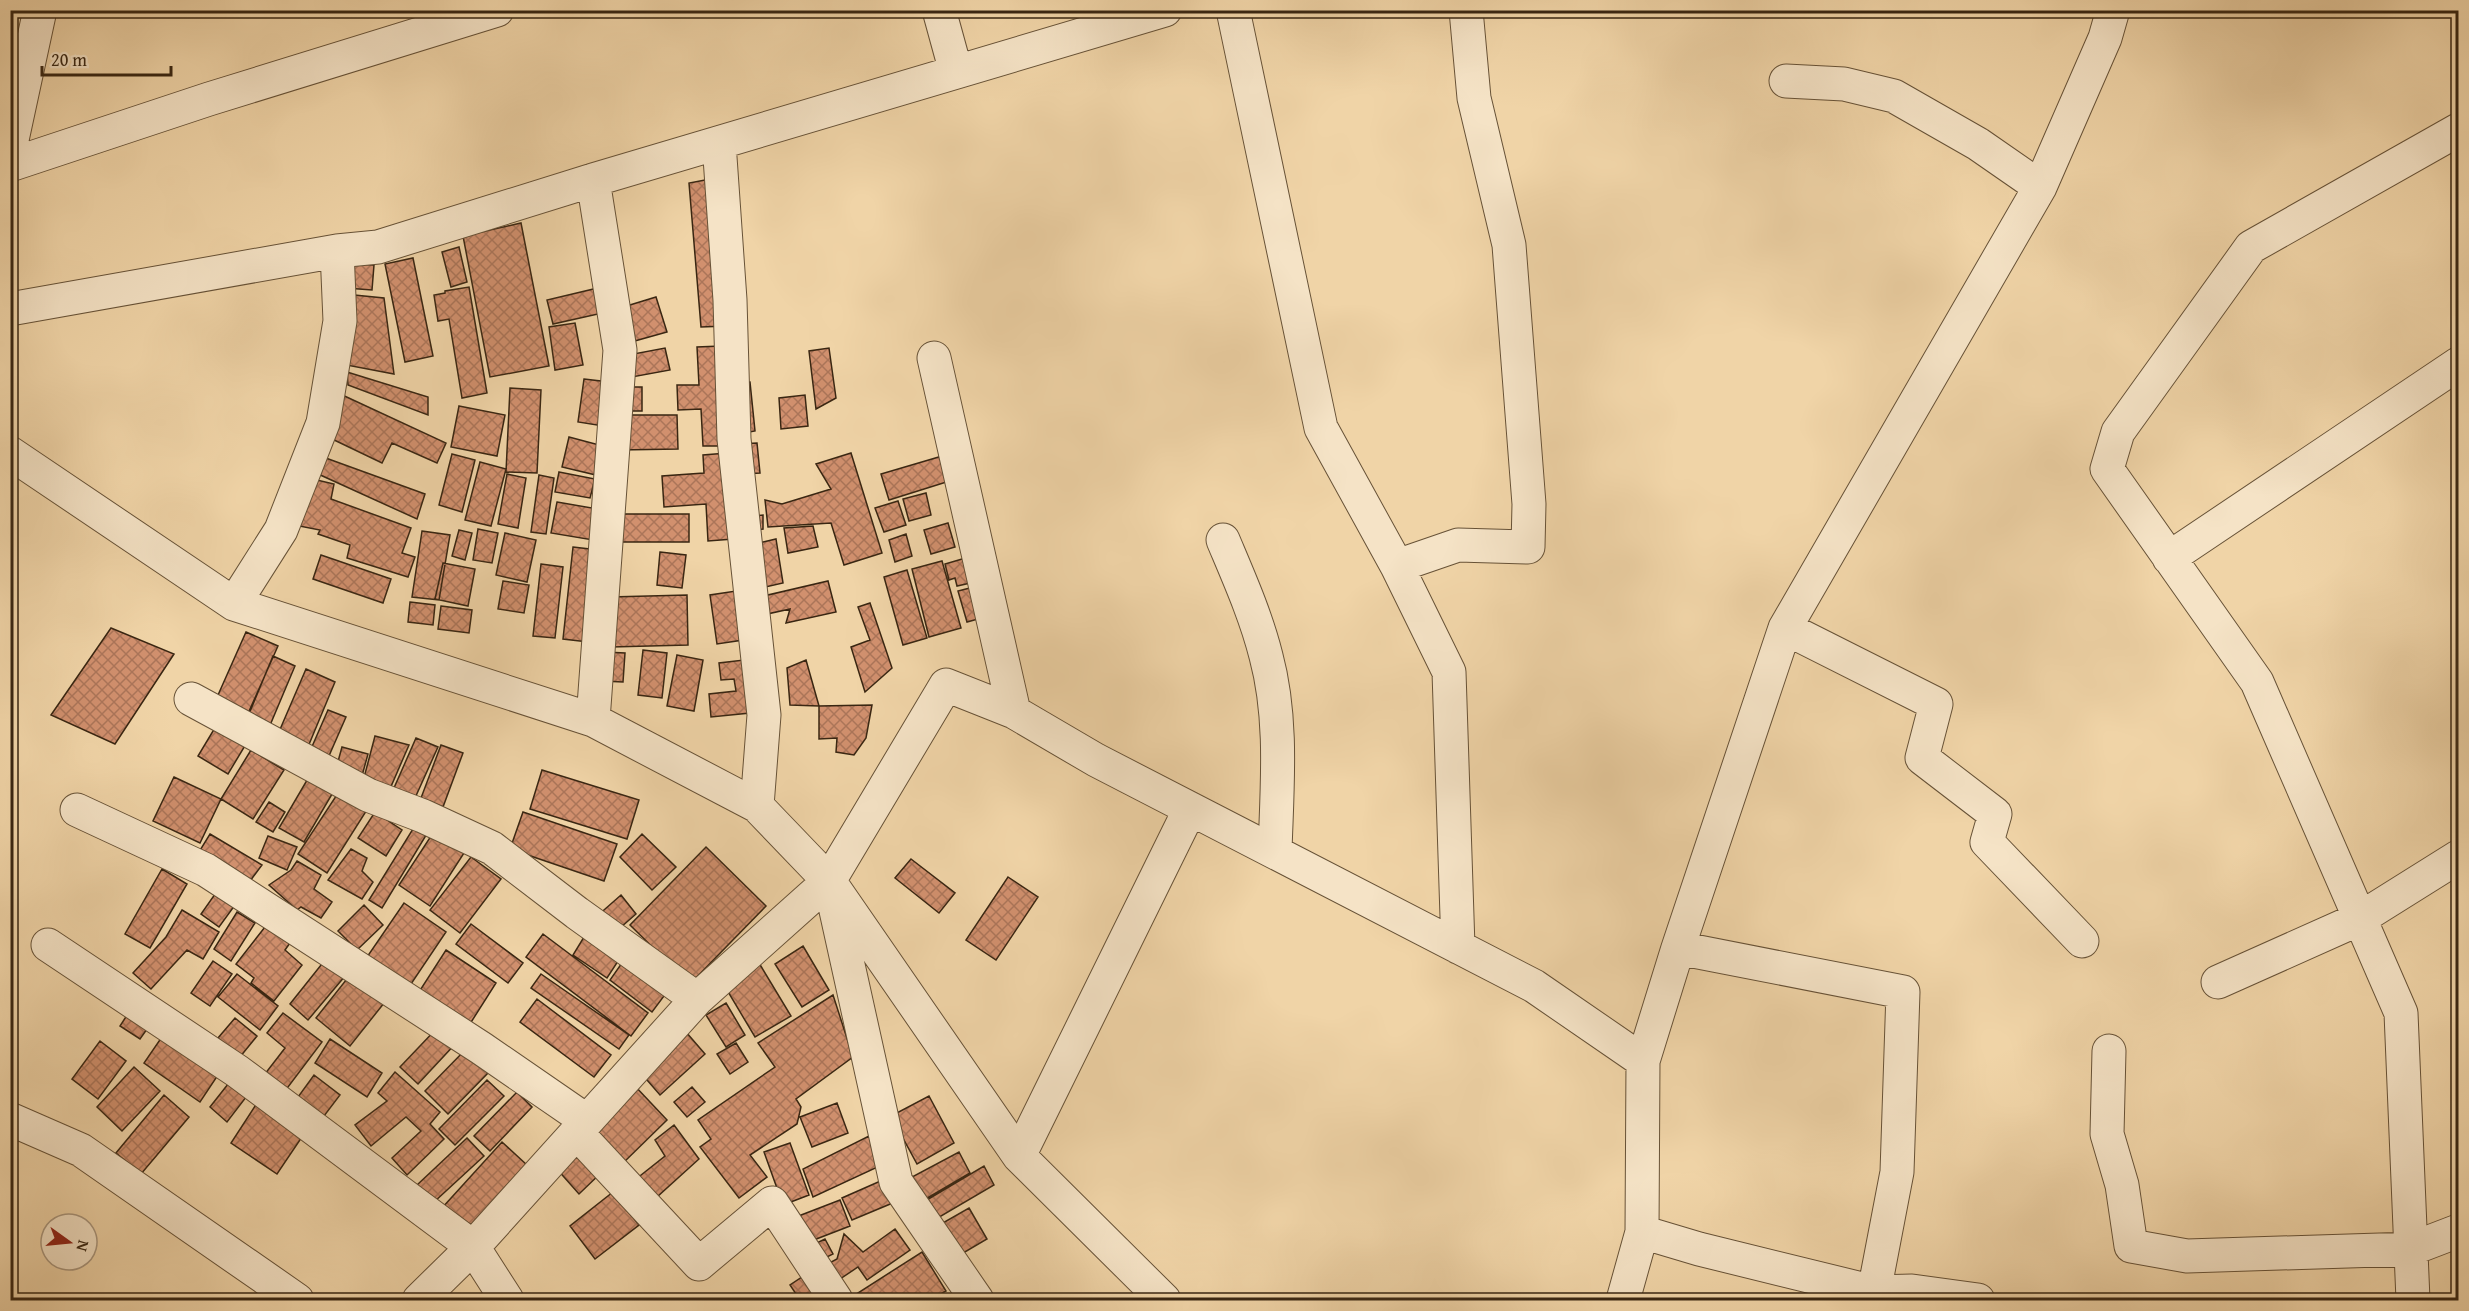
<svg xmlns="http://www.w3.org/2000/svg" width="2469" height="1311" font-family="'Gentium Book Plus',serif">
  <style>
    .building { fill: url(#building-cross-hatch); stroke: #392612; stroke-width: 1.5 }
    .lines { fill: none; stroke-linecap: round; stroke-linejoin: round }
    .street-casing { stroke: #675237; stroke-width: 35 }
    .street { stroke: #f5e3c6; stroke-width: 33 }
  </style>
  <defs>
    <pattern id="building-cross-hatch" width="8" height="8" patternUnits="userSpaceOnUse" patternTransform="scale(1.5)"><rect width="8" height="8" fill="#d1906e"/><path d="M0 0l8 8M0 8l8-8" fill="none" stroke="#ab7559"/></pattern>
  </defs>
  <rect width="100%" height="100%" fill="#f0d4a7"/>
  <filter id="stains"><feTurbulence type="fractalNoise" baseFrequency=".00333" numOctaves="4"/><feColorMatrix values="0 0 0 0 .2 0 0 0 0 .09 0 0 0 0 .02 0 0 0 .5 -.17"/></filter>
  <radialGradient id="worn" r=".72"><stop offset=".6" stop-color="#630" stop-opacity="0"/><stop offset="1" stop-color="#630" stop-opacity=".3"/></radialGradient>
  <path class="building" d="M 716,178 L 726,326 L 701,327 L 689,183 Z
    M 521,223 L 549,366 L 490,377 L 463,236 Z
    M 459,247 L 467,282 L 451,287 L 442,252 Z
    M 413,258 L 433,356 L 405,362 L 385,264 Z
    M 348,263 L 374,265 L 372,290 L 346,288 Z
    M 469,287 L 487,393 L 462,398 L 449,319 L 438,321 L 434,295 L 445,293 L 445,291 Z
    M 602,287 L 607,312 L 553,324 L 547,300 Z
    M 344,294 L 384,298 L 394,374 L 341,364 Z
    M 656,297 L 667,332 L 631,342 L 620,308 Z
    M 575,323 L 583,365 L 555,370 L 549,327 Z
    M 721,346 L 725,446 L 703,446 L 701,409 L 678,410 L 677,385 L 699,385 L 697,347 Z
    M 665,348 L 670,370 L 632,377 L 628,355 Z
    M 829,348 L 836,398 L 816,409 L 809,351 Z
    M 347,372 L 428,397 L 428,415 L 348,385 Z
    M 584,379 L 609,382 L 603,426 L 578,422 Z
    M 750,382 L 755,431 L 738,434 L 743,383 Z
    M 622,387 L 642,387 L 642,411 L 621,411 Z
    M 510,388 L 541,390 L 537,473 L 506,472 Z
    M 338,393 L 446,443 L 437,463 L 392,443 L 382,463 L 330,438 Z
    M 805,395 L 808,426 L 781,429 L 779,398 Z
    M 459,406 L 505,415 L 497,456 L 451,447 Z
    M 619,415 L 677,415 L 678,449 L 619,450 Z
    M 569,437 L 603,446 L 596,475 L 562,467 Z
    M 757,443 L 760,473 L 742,474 L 738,444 Z
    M 727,453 L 733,539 L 708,541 L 706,504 L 664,507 L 662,476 L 704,473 L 703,455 Z
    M 851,453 L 882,553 L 844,565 L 831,523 L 768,527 L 765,500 L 782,504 L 831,489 L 816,464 Z
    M 452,454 L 475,460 L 462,512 L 439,505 Z
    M 949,454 L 956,479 L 889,500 L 881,474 Z
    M 323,457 L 425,494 L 417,519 L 316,473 Z
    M 480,462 L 506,469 L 491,526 L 465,520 Z
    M 559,472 L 595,479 L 590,498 L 555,492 Z
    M 507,474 L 526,478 L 518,528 L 498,524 Z
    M 539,475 L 554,478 L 546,534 L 531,532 Z
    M 304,477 L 334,484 L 331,499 L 411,528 L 402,553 L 415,557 L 408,577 L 347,558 L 350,545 L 318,534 L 320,530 L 294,525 Z
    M 926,493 L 931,515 L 909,521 L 903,499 Z
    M 898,501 L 906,525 L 884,532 L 875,508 Z
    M 557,502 L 598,509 L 593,540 L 551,533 Z
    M 614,514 L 689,514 L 689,542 L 614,542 Z
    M 763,515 L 763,529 L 747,531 L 745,517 Z
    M 948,523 L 955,547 L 931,554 L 924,530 Z
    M 813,526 L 818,547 L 788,553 L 784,528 Z
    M 478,529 L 498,533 L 492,563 L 473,560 Z
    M 459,530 L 472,533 L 465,560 L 452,556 Z
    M 422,531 L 450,535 L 439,600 L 412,597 Z
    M 505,533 L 536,540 L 527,582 L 496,575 Z
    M 906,534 L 912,556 L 895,562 L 889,540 Z
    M 776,539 L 783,583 L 761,588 L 754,544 Z
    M 573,547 L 598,550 L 588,642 L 563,639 Z
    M 660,552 L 686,555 L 682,588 L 657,585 Z
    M 321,555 L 391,579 L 383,603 L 313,579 Z
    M 969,557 L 975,582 L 957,586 L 955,578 L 949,580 L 945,564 Z
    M 942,561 L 961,628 L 929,637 L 912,569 Z
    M 443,563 L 475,569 L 468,606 L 435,599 Z
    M 541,564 L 563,567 L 555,638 L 533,636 Z
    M 907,570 L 927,638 L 903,645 L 884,577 Z
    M 503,581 L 529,585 L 524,613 L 498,609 Z
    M 828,581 L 836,612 L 786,623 L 790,609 L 758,616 L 755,598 Z
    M 970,588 L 978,619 L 967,622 L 958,591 Z
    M 736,591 L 743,640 L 717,644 L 710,595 Z
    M 687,595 L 688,645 L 611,647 L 610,597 Z
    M 410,602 L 435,605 L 433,625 L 408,622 Z
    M 870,603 L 892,668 L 865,692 L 851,647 L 870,640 L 858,607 Z
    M 441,606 L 472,610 L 469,633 L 438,629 Z
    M 111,628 L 174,654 L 115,744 L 51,715 Z
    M 246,632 L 278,646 L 246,718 L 214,704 Z
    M 643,650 L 667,653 L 662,698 L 638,695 Z
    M 604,652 L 625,653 L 623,682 L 602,681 Z
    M 677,655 L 703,660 L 694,711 L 667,706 Z
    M 273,656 L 295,666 L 268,730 L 246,721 Z
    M 744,660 L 750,713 L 711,717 L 709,694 L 736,691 L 734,679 L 721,680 L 719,663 Z
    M 806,660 L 819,706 L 790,705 L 787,668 Z
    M 306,669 L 335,682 L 305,754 L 275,741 Z
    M 872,705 L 866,738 L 854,755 L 836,752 L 837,738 L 819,739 L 819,706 Z
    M 328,710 L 346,717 L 325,765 L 307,758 Z
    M 216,726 L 246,744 L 228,774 L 198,756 Z
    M 375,736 L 409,745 L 386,798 L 361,789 Z
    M 416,738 L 438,747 L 415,798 L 394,788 Z
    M 441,745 L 463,753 L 443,807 L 421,798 Z
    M 342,747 L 368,754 L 360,783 L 334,776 Z
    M 251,750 L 284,770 L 253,819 L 221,799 Z
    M 542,770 L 639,800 L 627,839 L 530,809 Z
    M 310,775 L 335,789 L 304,842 L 279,828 Z
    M 174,777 L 221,799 L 200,843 L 153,821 Z
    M 342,787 L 370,805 L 327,873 L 298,854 Z
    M 269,802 L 285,812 L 273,832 L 256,822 Z
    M 375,812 L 402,830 L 386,856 L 358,838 Z
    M 523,812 L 617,844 L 604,881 L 510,849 Z
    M 416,824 L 428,832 L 382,908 L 369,900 Z
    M 433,833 L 464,853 L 430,906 L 399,885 Z
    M 210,834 L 262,865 L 250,881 L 194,860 Z
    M 642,834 L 676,867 L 652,890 L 620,857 Z
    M 268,836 L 297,847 L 287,870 L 259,858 Z
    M 706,847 L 766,906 L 690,984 L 630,925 Z
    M 351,849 L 367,858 L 362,871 L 373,882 L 362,899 L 328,880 Z
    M 471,857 L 501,879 L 460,933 L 430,910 Z
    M 911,859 L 955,893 L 939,913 L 895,878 Z
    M 297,861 L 321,875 L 314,889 L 332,902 L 321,918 L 301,907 L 297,910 L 269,885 L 291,870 Z
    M 162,869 L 187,884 L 150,948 L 125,934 Z
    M 1008,877 L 1038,897 L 996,960 L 966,940 Z
    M 220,887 L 238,901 L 219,927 L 201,914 Z
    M 621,895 L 636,914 L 612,935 L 596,917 Z
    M 404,903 L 446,932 L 409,987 L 367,957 Z
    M 364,905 L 383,925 L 357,950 L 338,931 Z
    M 182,910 L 219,932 L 203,959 L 187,950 L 151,989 L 133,973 L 166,937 Z
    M 237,912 L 255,923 L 231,961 L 214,949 Z
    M 272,918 L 295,936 L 285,950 L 302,965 L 274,1001 L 251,983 L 254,978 L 236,964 Z
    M 471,924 L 523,963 L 508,983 L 456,944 Z
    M 587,932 L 622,955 L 607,978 L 573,955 Z
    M 543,934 L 648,1013 L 631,1036 L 526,957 Z
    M 803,946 L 829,990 L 802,1007 L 775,964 Z
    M 446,950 L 496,983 L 468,1027 L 417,995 Z
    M 325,960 L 345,976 L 308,1020 L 290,1004 Z
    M 624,960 L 667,992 L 652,1012 L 610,980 Z
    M 213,961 L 232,974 L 210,1006 L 191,993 Z
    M 759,963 L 791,1016 L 755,1037 L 724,985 Z
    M 354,970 L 388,998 L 350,1046 L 316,1018 Z
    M 237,974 L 278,1006 L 260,1030 L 218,997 Z
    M 541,974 L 629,1035 L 619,1049 L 531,988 Z
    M 833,995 L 853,1057 L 796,1099 L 801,1107 L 797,1124 L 750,1155 L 767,1177 L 739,1198 L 700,1147 L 711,1139 L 698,1120 L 775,1067 L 758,1043 Z
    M 537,999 L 611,1055 L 594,1077 L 520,1022 Z
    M 726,1003 L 745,1035 L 726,1047 L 706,1015 Z
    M 131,1009 L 152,1022 L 140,1039 L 120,1026 Z
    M 283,1013 L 322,1042 L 282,1095 L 261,1079 L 285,1048 L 267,1033 Z
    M 235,1018 L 257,1036 L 240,1057 L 218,1038 Z
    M 439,1026 L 457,1042 L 418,1084 L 400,1067 Z
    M 166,1031 L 222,1069 L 200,1102 L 144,1063 Z
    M 686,1032 L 705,1054 L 660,1095 L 641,1073 Z
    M 330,1039 L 382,1073 L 367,1097 L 315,1063 Z
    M 100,1041 L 126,1061 L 98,1099 L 72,1079 Z
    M 736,1043 L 748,1062 L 730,1074 L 717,1054 Z
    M 466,1049 L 489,1072 L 448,1114 L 425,1091 Z
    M 134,1067 L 160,1091 L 122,1131 L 97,1107 Z
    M 395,1072 L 440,1112 L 430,1124 L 444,1139 L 407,1175 L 392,1158 L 421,1131 L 406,1117 L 371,1146 L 355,1125 L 387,1101 L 378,1093 Z
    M 314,1075 L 340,1095 L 324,1116 L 298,1097 Z
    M 232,1079 L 250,1092 L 227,1122 L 210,1107 Z
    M 487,1080 L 504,1096 L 455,1145 L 439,1129 Z
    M 634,1085 L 667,1120 L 618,1168 L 585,1133 Z
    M 692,1087 L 705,1102 L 687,1117 L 674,1102 Z
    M 517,1092 L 532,1107 L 490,1151 L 474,1136 Z
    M 164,1095 L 189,1117 L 141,1174 L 116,1153 Z
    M 929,1096 L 954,1143 L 917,1164 L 891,1116 Z
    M 259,1100 L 306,1131 L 277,1174 L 231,1143 Z
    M 837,1103 L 848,1133 L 812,1147 L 800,1117 Z
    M 674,1125 L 699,1159 L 658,1196 L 631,1183 L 665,1156 L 655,1140 Z
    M 869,1136 L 882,1165 L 813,1197 L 803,1169 Z
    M 467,1138 L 484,1156 L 433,1203 L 417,1185 Z
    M 502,1142 L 527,1165 L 467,1231 L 442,1208 Z
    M 790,1143 L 809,1195 L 783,1205 L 764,1152 Z
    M 581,1144 L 604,1170 L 579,1194 L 556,1168 Z
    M 959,1152 L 970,1173 L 924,1200 L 912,1177 Z
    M 984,1166 L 994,1185 L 936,1219 L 925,1201 Z
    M 885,1179 L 895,1202 L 852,1220 L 842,1198 Z
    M 613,1192 L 639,1225 L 595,1259 L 570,1226 Z
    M 840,1200 L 850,1226 L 806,1243 L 796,1217 Z
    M 969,1208 L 987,1239 L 953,1259 L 934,1228 Z
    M 895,1229 L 910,1250 L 867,1280 L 858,1267 L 831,1285 L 820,1268 L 837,1259 L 844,1234 L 863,1252 Z
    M 825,1239 L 833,1254 L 813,1264 L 806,1248 Z
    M 922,1252 L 946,1291 L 930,1300 L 847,1300 Z
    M 811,1271 L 831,1300 L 800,1300 L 790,1285 Z"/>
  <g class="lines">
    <g class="street-casing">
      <path id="street" d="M 939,10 L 956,72
        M 1233,10 L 1321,428 L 1397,566 L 1449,672 L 1458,947
        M 1786,81 L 1844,84 L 1894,96 L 1978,144 L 2040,187
        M 719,143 L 730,300 L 734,439 L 764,715 L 757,806
        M 10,149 L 40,10
        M 10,165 L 209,99 L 497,10
        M 593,180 L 620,350 L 593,720
        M 10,309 L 337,251 L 378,247 L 593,180 L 1165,10
        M 934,358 L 1014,712
        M 10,453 L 234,604 L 593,720 L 757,806 L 829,881 L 1019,1156 L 1164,1300
        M 1223,540 C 1239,578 1256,616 1266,656 C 1283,719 1277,786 1275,851
        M 2169,558 L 2458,364
        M 1397,566 L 1458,545 L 1528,547 L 1529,504 L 1509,245 L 1474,98 L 1466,10
        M 234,604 L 281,530 L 323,423 L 340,321 L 337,251
        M 1785,628 L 1936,704 L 1922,758 L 1995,814 L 1987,842 L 2082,941
        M 191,699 L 368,795 L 423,816 L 492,848 L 577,913 L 697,999
        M 77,810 L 206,870 L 481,1048 L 587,1121
        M 833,897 L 896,1182 L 977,1300
        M 48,945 L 237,1071 L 473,1247 L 507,1300
        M 1678,948 L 1903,992 L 1897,1172 L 1874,1292
        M 2218,982 L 2359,919 L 2458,857
        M 2109,1051 L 2107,1134 L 2122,1185 L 2131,1246 L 2187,1256 L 2411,1249 L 2458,1231
        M 10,1119 L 81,1150 L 297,1300
        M 576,1132 L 699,1264 L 772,1203 L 836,1300
        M 1019,1156 L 1190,809
        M 1642,1232 L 1699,1249 L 1874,1292 L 1912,1291 L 1978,1300
        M 419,1300 L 473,1247 L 697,999 L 829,881 L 946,685 L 1014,712 L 1096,760 L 1534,986 L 1643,1061
        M 1623,1300 L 1642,1232 L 1643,1061 L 1678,948 L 1785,628 L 2040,187 L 2105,38 L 2113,10
        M 2413,1300 L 2401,1013 L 2257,682 L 2107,469 L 2118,432 L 2251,247 L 2458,130"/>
    </g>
    <use href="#street" class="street"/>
  </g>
  <rect width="2469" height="1311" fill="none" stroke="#f0d4a7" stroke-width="36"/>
  <rect x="12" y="12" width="2445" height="1287" fill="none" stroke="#392612" stroke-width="3"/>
  <rect x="18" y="18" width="2433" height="1275" fill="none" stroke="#392612" stroke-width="1.5"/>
  <g transform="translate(69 1242) rotate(105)"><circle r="28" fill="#f5e3c6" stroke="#aa977e" stroke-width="1.5"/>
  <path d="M0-4.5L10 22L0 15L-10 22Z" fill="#8f2418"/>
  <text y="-9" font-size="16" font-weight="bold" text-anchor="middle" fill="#392612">N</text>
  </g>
  <path d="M42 66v9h129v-9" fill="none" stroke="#392612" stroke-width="3"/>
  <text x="51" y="66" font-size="18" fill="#392612" stroke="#f5e3c6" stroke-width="4.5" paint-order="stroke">20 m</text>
  <rect width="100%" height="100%" filter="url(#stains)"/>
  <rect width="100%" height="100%" fill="url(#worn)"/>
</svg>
